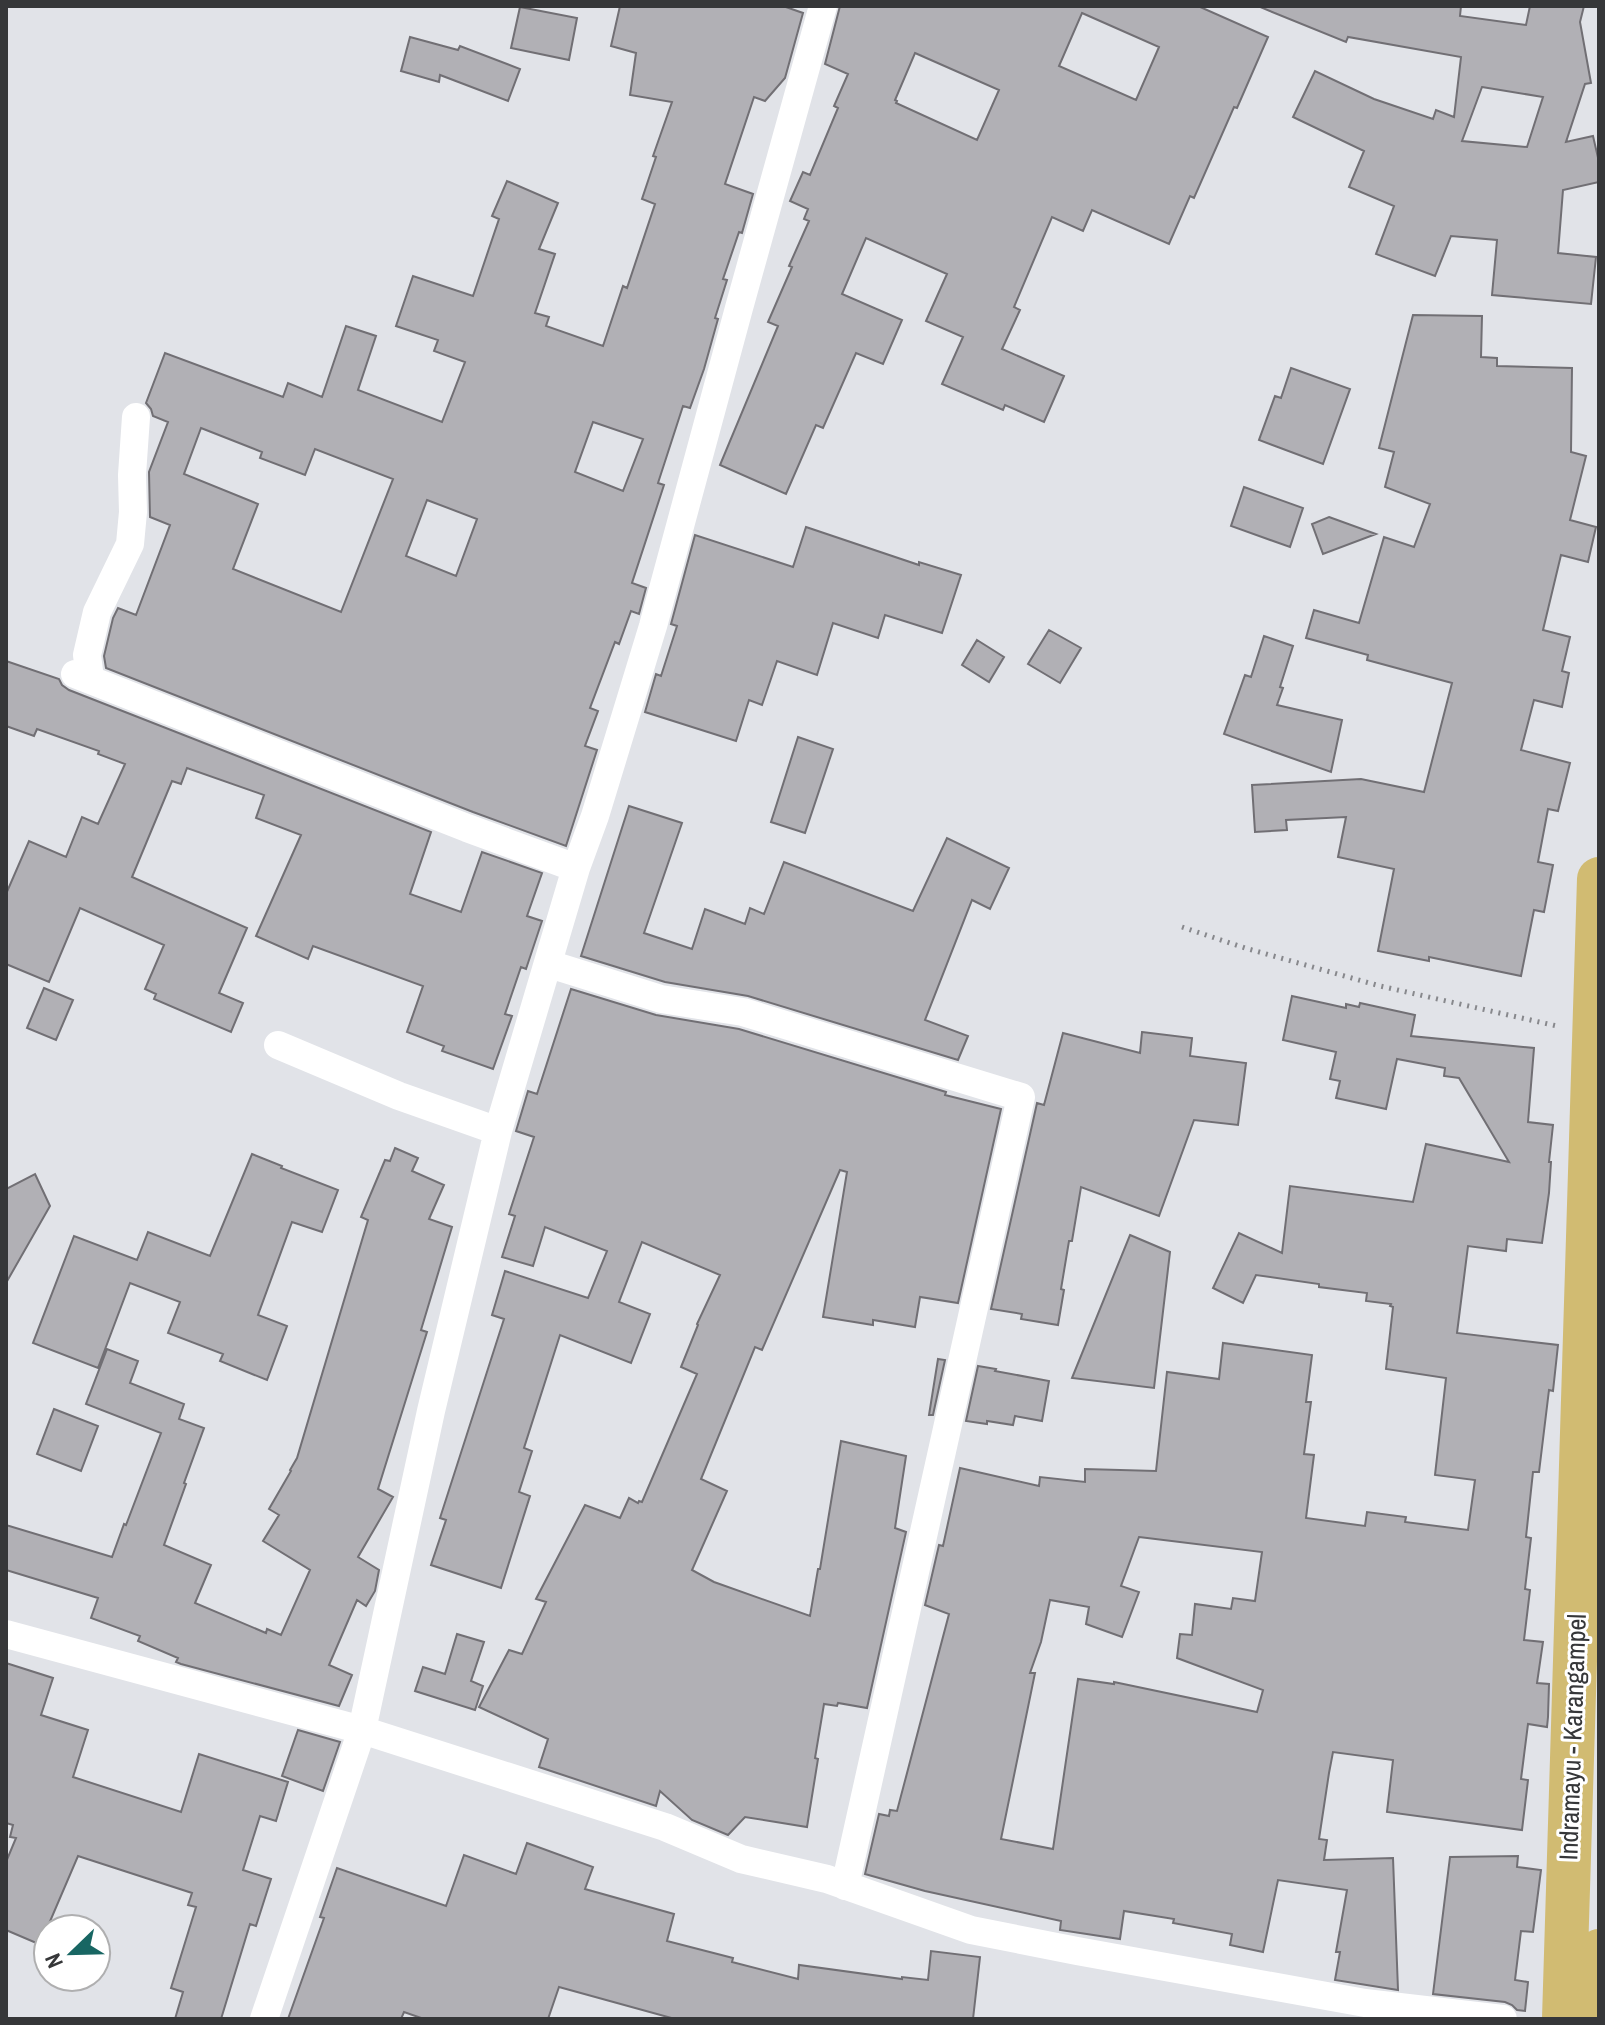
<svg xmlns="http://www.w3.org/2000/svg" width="1605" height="2025" font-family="'Archivo Narrow',sans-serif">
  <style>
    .building { fill: #b1b0b5; stroke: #716f74; stroke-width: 2; fill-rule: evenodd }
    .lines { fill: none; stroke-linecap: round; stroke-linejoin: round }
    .path { stroke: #87888c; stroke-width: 5; stroke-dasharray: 2 6; stroke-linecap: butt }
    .minor { stroke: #fff; stroke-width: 28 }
    .primary { stroke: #d1bb72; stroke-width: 44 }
    .labels { text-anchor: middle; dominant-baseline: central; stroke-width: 6; stroke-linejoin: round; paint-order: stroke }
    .street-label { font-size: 26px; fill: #363739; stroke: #fff }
  </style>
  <rect width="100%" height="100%" fill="#e1e3e8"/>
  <path class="building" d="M 620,6 L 783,6 L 803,13 L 785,78 L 765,101 L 754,97 L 725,184 L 753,194 L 742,233 L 739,232 L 723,279 L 727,280 L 715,318 L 718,319 L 704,369 L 690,408 L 683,406 L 658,483 L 664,485 L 632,583 L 646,588 L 639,614 L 631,611 L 619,644 L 615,642 L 590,708 L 598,711 L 585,746 L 597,750 L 566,846 L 473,812 L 106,668 L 104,656 L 113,618 L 118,608 L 136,615 L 170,525 L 150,517 L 149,472 L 168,422 L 153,416 L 151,409 L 146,403 L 165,353 L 283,397 L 288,383 L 322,397 L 346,326 L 376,336 L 358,390 L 442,422 L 465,362 L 434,351 L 438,340 L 396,326 L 413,276 L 473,296 L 499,219 L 492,216 L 507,181 L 558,203 L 539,249 L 555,254 L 535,313 L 549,317 L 546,326 L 603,346 L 623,286 L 627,288 L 655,204 L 642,199 L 656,157 L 653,156 L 672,102 L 630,95 L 636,53 L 611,46 ZM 593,422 L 643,439 L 623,491 L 575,472 ZM 201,428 L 262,452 L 260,458 L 305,475 L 315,449 L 393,479 L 341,612 L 233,569 L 258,504 L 184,474 ZM 427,500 L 477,519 L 456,576 L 406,556 Z
    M 840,6 L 1198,6 L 1268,37 L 1237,108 L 1234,107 L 1194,198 L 1190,196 L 1169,244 L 1092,210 L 1083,231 L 1052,217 L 1014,307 L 1020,310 L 1002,349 L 1064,376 L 1044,422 L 1005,405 L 1003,410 L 942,384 L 963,337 L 926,321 L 947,274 L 866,238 L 842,294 L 902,320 L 883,364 L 856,353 L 823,428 L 816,425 L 786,494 L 720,465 L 778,326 L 768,322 L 792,267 L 789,266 L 809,221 L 804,219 L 808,209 L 790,201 L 803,172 L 810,175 L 838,108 L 834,106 L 848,74 L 825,64 ZM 1082,13 L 1159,47 L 1136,100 L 1059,66 ZM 915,53 L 999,90 L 977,140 L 896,103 L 897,101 L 895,100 Z
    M 1261,6 L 1461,6 L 1460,16 L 1526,25 L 1530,6 L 1584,6 L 1580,22 L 1591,83 L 1585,84 L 1566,142 L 1593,136 L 1599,162 L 1599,182 L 1563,190 L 1558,253 L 1596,257 L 1591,304 L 1492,295 L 1497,240 L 1451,236 L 1435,276 L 1376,254 L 1394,206 L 1349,187 L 1364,151 L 1293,117 L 1315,71 L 1374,99 L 1433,119 L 1436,110 L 1454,117 L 1461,57 L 1348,37 L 1346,42 L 1260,7 ZM 1482,87 L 1543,97 L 1527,147 L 1462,141 Z
    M 520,7 L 577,18 L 569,60 L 511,48 Z
    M 410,37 L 458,50 L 460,46 L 520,69 L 508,101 L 440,75 L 439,82 L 401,71 Z
    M 1413,315 L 1482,316 L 1481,357 L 1497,358 L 1497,366 L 1572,368 L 1571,452 L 1586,456 L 1570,520 L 1596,527 L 1588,562 L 1561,555 L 1543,630 L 1570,637 L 1562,671 L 1569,673 L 1562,707 L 1534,700 L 1521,750 L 1570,763 L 1558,811 L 1548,809 L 1538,862 L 1553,865 L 1544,912 L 1534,910 L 1521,976 L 1429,957 L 1429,961 L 1378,951 L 1394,869 L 1338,857 L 1346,817 L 1286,820 L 1287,830 L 1255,832 L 1252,785 L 1361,779 L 1424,792 L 1452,683 L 1367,660 L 1368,655 L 1306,638 L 1314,610 L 1359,623 L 1384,537 L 1414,547 L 1430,504 L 1385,487 L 1394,452 L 1379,448 Z
    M 1291,368 L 1350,389 L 1323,464 L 1259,440 L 1275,396 L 1281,398 Z
    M 1244,487 L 1303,508 L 1290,547 L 1231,526 Z
    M 1329,517 L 1376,534 L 1323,554 L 1312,524 Z
    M 806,527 L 919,565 L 919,562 L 961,575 L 942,633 L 885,615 L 878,638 L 833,623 L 817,675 L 777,661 L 762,705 L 749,700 L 736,741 L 645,712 L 656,674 L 661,676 L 677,626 L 671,624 L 695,535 L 793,567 Z
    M 1049,630 L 1081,648 L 1060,683 L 1028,664 Z
    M 1264,636 L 1293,646 L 1280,687 L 1283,688 L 1277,705 L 1342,720 L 1331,772 L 1224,734 L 1245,675 L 1251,677 Z
    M 977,640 L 1004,657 L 989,682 L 962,665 Z
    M 6,661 L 59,679 L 62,685 L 69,690 L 431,832 L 410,894 L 461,912 L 482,852 L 542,873 L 527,916 L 542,921 L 526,969 L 521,967 L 505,1014 L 512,1016 L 493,1069 L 442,1051 L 444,1046 L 407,1032 L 423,986 L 313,946 L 308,959 L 256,936 L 301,835 L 256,818 L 264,795 L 187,768 L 181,784 L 172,781 L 132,877 L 247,928 L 219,993 L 243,1003 L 231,1032 L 154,999 L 156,994 L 145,989 L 164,945 L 80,908 L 49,982 L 6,964 L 6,894 L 29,841 L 66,857 L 82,817 L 98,824 L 125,764 L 98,754 L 99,751 L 37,729 L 34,736 L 6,726 Z
    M 798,737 L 833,749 L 805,833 L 771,822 Z
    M 629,806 L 682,823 L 644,933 L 692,949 L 705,909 L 745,924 L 750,908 L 764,914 L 784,862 L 913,911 L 947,838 L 1009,868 L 990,909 L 972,900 L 925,1020 L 968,1036 L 958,1060 L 748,996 L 665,982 L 581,956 Z
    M 44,988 L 73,1000 L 56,1040 L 27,1028 Z
    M 571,989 L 656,1015 L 739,1029 L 946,1092 L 945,1095 L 1001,1109 L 958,1303 L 920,1297 L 915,1327 L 873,1320 L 873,1325 L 823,1317 L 847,1172 L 840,1170 L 762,1350 L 755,1347 L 701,1479 L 727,1491 L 692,1570 L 714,1582 L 810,1616 L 818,1569 L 820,1569 L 841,1441 L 906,1456 L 895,1528 L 906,1532 L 867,1708 L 838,1703 L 837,1706 L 824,1704 L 815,1758 L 818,1759 L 807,1827 L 745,1817 L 728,1835 L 692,1820 L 660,1791 L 656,1806 L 539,1767 L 548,1739 L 479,1707 L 509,1650 L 522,1654 L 546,1602 L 536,1599 L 585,1505 L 620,1518 L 629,1498 L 638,1503 L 639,1501 L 642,1502 L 697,1374 L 681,1367 L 698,1325 L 697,1324 L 720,1275 L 642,1242 L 619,1302 L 650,1314 L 631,1363 L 560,1335 L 524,1448 L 532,1451 L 519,1492 L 530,1496 L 501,1588 L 431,1565 L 446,1520 L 440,1518 L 504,1319 L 492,1315 L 505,1271 L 588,1298 L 607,1251 L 545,1227 L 533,1266 L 502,1257 L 515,1216 L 509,1214 L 534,1137 L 516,1131 L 528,1091 L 537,1094 Z
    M 1292,996 L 1346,1008 L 1346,1004 L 1359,1007 L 1360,1003 L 1415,1015 L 1411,1036 L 1534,1048 L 1528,1122 L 1553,1125 L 1549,1162 L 1551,1162 L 1549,1193 L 1542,1243 L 1507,1239 L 1506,1251 L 1468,1246 L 1457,1333 L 1558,1345 L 1553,1391 L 1549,1390 L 1539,1472 L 1533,1472 L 1526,1537 L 1531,1538 L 1525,1589 L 1530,1590 L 1524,1640 L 1543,1642 L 1537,1683 L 1549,1684 L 1548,1717 L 1547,1727 L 1528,1724 L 1521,1779 L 1528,1780 L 1522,1830 L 1387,1812 L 1393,1760 L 1333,1752 L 1329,1773 L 1319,1839 L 1327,1840 L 1324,1860 L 1393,1858 L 1398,1990 L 1335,1980 L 1340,1952 L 1336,1952 L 1347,1890 L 1278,1880 L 1263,1952 L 1230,1945 L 1232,1934 L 1173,1923 L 1174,1919 L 1124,1911 L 1120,1939 L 1060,1930 L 1061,1921 L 925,1891 L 865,1874 L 879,1814 L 889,1816 L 890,1810 L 897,1811 L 949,1614 L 925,1605 L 939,1545 L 943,1546 L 960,1468 L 1039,1486 L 1040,1477 L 1085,1482 L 1085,1469 L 1156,1471 L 1167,1372 L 1219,1379 L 1223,1343 L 1312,1355 L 1306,1402 L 1311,1402 L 1304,1454 L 1314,1455 L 1306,1518 L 1365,1526 L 1367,1512 L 1406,1517 L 1405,1522 L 1468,1530 L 1475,1480 L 1435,1475 L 1446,1378 L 1386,1369 L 1393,1307 L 1390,1306 L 1391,1304 L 1366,1301 L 1367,1293 L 1319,1287 L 1319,1284 L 1256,1275 L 1243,1303 L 1213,1288 L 1239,1233 L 1282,1253 L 1290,1186 L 1413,1202 L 1426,1144 L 1509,1162 L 1459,1078 L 1444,1076 L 1445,1068 L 1397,1059 L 1386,1109 L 1336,1098 L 1340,1081 L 1330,1079 L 1336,1052 L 1283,1040 ZM 1139,1537 L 1262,1552 L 1255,1601 L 1233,1598 L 1231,1609 L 1195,1604 L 1192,1635 L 1180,1634 L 1177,1658 L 1263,1690 L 1257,1712 L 1114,1682 L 1114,1684 L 1078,1679 L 1053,1849 L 1001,1839 L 1035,1673 L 1030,1673 L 1041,1642 L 1050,1600 L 1089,1607 L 1086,1624 L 1122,1637 L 1139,1592 L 1121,1586 Z
    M 1142,1032 L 1192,1038 L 1190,1056 L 1246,1063 L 1238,1125 L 1194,1120 L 1159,1216 L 1081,1187 L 1072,1241 L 1069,1241 L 1061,1289 L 1064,1290 L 1058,1325 L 1021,1319 L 1022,1314 L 991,1309 L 1037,1103 L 1044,1105 L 1063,1033 L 1140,1053 Z
    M 395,1148 L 418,1158 L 412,1171 L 444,1185 L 429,1219 L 452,1227 L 421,1330 L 427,1332 L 378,1489 L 393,1497 L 358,1557 L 379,1570 L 375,1591 L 366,1606 L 357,1600 L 329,1665 L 352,1675 L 339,1706 L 181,1664 L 176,1662 L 178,1658 L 138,1641 L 140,1636 L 91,1618 L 98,1598 L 6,1570 L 6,1525 L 112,1557 L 124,1524 L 126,1525 L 161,1433 L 86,1404 L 107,1349 L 138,1361 L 130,1383 L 184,1404 L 179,1419 L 204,1428 L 184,1483 L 186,1484 L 164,1545 L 211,1565 L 195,1603 L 266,1633 L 267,1629 L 281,1635 L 310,1570 L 263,1541 L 279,1515 L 269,1509 L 291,1471 L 290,1470 L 297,1458 L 368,1220 L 361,1217 L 385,1160 L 390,1161 Z
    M 252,1154 L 282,1166 L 281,1168 L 338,1190 L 322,1232 L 292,1222 L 258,1315 L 287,1326 L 267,1380 L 220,1361 L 223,1354 L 168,1333 L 180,1302 L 130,1283 L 98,1368 L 33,1343 L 74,1236 L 137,1260 L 148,1232 L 210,1256 Z
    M 35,1174 L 50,1206 L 6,1283 L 6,1189 Z
    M 1130,1235 L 1170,1252 L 1154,1388 L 1072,1378 Z
    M 938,1359 L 945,1360 L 933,1415 L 929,1415 Z
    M 978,1366 L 996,1369 L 995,1371 L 1049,1381 L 1042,1421 L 1015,1416 L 1013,1425 L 987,1421 L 987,1424 L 966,1421 Z
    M 54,1409 L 98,1426 L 81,1471 L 37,1454 Z
    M 457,1634 L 484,1642 L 471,1681 L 483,1686 L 475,1710 L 415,1691 L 423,1667 L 445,1674 Z
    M 6,1663 L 53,1678 L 41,1715 L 88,1730 L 73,1777 L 181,1812 L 199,1754 L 288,1782 L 276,1821 L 260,1816 L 243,1870 L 271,1879 L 256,1926 L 250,1924 L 221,2019 L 175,2019 L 183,1992 L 171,1988 L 196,1907 L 188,1905 L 192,1893 L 78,1856 L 48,1926 L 48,1948 L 6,1930 L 6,1862 L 16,1838 L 10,1837 L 13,1825 L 6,1823 Z
    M 298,1730 L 340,1742 L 323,1791 L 282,1776 Z
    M 527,1843 L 593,1867 L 585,1889 L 674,1914 L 667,1941 L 733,1958 L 732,1962 L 798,1979 L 799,1965 L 902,1979 L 902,1977 L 928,1980 L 931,1951 L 980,1957 L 973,2019 L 675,2019 L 559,1987 L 548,2019 L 424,2019 L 404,2012 L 401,2019 L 288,2019 L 324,1918 L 320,1917 L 337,1868 L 446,1906 L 464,1855 L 516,1874 Z
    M 1518,1856 L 1517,1867 L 1541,1870 L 1533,1932 L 1521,1931 L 1515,1980 L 1528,1982 L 1525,2011 L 1517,2010 L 1512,2005 L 1505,2002 L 1433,1994 L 1450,1857 Z"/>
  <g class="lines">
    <path class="path" d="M 1182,927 L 1245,948 L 1380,986 L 1557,1026"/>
    <path class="minor" d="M 823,6 L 739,308 L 653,626 L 595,816 L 576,868 L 498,1131 L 431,1411 L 362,1730 L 665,1827 L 741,1859 L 827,1879 L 971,1930 L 1077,1951 L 1365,2003 L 1503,2019
      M 75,674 L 467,828 L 576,868
      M 90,679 L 87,655 L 97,612 L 130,544 L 133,512 L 132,475 L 136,417
      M 549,964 L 661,999 L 743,1012 L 1021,1097 L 845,1886
      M 278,1045 L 399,1096 L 498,1131
      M 6,1634 L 362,1730 L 264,2019"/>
    <path class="primary" d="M 1564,2019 L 1599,879
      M 1597,2019 L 1599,1951"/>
  </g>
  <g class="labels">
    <g class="street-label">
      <text transform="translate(1572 1737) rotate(-88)">Indramayu - Karangampel</text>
    </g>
  </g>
  <rect width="1605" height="2025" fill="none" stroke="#363739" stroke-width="16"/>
  <g transform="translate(72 1953) rotate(247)"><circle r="38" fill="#ffffff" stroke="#afafb0" stroke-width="2"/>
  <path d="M0-6L14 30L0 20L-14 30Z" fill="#186663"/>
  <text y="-12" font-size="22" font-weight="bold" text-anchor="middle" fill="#363739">N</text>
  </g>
</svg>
